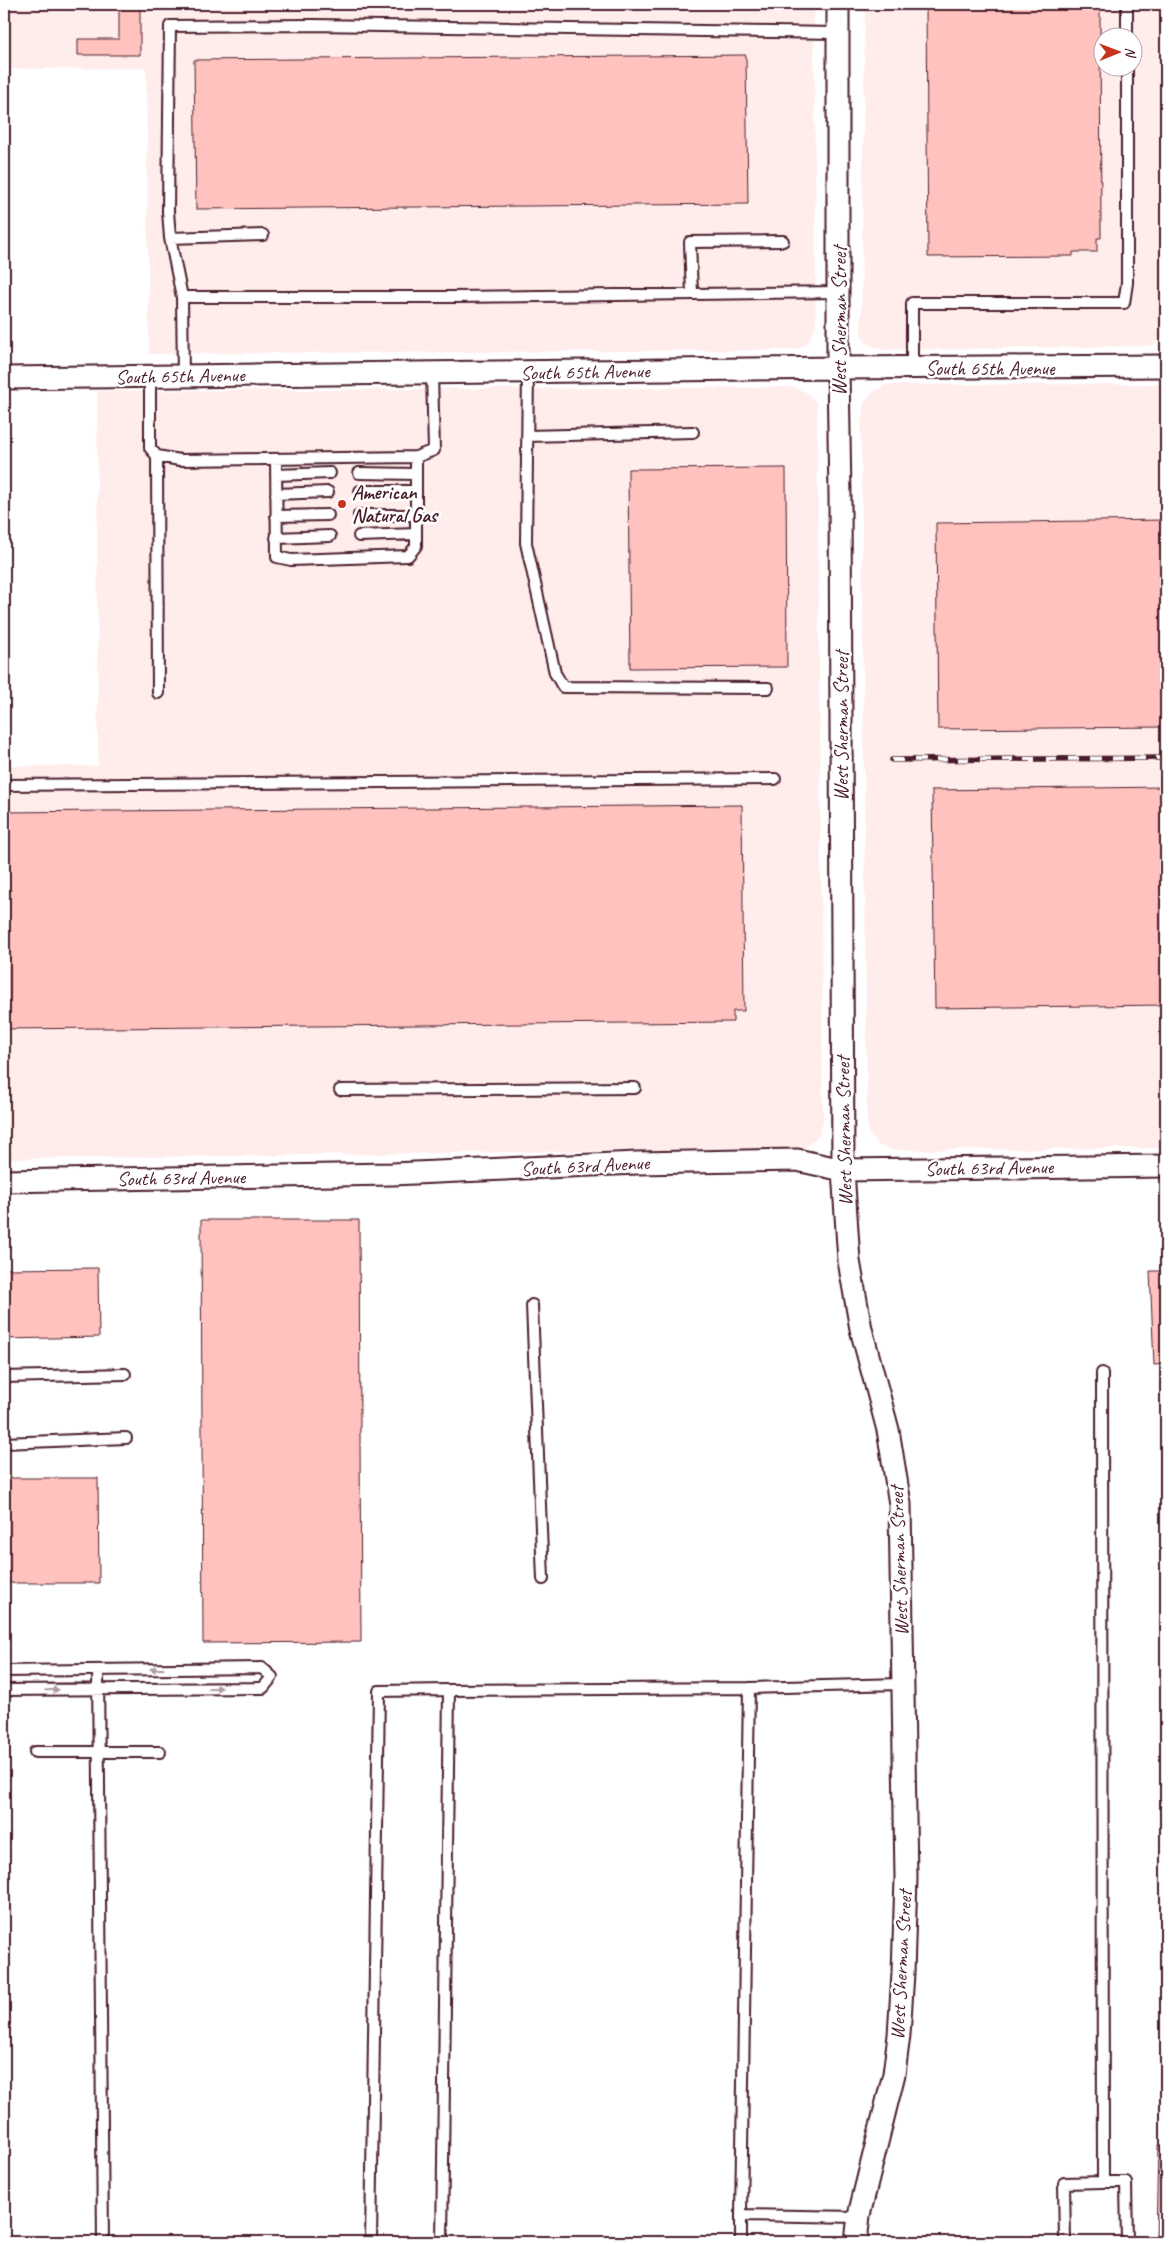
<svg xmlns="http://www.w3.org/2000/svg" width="1170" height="2246" font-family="Caveat,sans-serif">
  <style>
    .built { fill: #ffedec; fill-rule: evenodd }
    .building { fill: #ffc2bf; stroke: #4a1f2b }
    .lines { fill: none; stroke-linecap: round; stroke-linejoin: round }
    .lane-casing { stroke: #4a1f2b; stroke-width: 14 }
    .street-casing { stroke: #4a1f2b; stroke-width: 25 }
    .lane { stroke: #fff; stroke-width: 10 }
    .street { stroke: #fff; stroke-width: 21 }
    .rail-casing { stroke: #4a1f2b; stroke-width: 5.5 }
    .rail { stroke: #fff; stroke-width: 4; stroke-dasharray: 11; stroke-linecap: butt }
    .oneway { fill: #ae9aa0 }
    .poi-dot { fill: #c8321e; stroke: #fff; stroke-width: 2 }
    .labels { text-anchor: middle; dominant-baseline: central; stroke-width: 5; stroke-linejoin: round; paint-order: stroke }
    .street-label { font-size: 20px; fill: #4a1f2b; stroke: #fff }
    .poi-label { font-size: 20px; font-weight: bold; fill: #4a1f2b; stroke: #fff; text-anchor: start }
  </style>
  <rect width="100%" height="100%" fill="#fff"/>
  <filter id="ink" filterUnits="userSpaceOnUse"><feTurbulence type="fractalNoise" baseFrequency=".02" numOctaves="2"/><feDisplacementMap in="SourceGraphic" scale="10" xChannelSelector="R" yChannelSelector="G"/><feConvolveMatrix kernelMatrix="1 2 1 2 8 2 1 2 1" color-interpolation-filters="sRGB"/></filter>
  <g filter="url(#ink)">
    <path class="built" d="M 4,4 L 814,4 L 816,326 L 808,342 L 799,349 L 782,350 L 149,354 L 146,68 L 4,69 Z
      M 865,4 L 1166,4 L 1166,336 L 1150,346 L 883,350 L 866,343 L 861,334 ZM 1102,38 L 1132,38 L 1132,68 L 1102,68 Z
      M 1166,384 L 1166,1148 L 892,1150 L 879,1146 L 868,1132 L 867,1123 L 861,420 L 864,403 L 873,392 L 886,385 Z
      M 792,387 L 806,392 L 817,403 L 823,1122 L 819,1136 L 804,1148 L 4,1159 L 4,766 L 98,766 L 97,391 Z"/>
    <path class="building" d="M 119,4 L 140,4 L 140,55 L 78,55 L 78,39 L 119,39 Z
      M 926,4 L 1100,4 L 1101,238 L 1097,238 L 1097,252 L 1073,252 L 1073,256 L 928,257 Z
      M 746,55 L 748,204 L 196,209 L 194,60 Z
      M 786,468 L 787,667 L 630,668 L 628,469 Z
      M 1166,520 L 1166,727 L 938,729 L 936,523 Z
      M 1166,787 L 1166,1005 L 935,1008 L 932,790 Z
      M 742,805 L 744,1011 L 733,1011 L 733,1022 L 4,1029 L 4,812 Z
      M 201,1220 L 359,1220 L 361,1642 L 203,1643 Z
      M 98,1268 L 99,1337 L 4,1339 L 4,1269 Z
      M 1150,1271 L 1166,1271 L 1166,1364 L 1154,1365 Z
      M 4,1478 L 98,1478 L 99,1583 L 4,1583 Z
      M 1158,2145 L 1166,2145 L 1166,2240 L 1156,2240 Z"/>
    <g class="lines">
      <g class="lane-casing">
        <path id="lane" d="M 1127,38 L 1127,4
          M 170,238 L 263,235
          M 692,294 L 690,242 L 783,241
          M 182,297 L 170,238 L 168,211 L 170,26 L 313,25 L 838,33
          M 912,368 L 912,303 L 1124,303 L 1127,283 L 1127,68
          M 528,373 L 526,543 L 555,673 L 563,687 L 768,688
          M 150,377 L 150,448 L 157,456 L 180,460 L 416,457 L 434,450 L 432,374
          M 183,377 L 182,297 L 454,297 L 839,292
          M 527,436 L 693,432
          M 157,456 L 158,693
          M 276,459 L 277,557 L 291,560 L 408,556 L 416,546 L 416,457
          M 359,473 L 416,474
          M 276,475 L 330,473
          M 360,491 L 416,491
          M 276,494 L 328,492
          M 359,515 L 416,515
          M 276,516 L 328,515
          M 359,536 L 416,534
          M 276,538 L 330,536
          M 4,785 L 775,779
          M 340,1090 L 635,1088
          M 532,1305 L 543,1579
          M 1102,1373 L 1103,2182 L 1126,2182 L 1127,2242
          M 4,1377 L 125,1374
          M 4,1443 L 126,1438
          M 98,1670 L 103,2242
          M 4,1671 L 262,1668 L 272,1677 L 263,1688 L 4,1690
          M 35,1752 L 160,1752
          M 741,2215 L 741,2242
          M 859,2217 L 741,2215 L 749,1688 L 902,1684
          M 371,2242 L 379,1691 L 449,1690
          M 442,2242 L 449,1690 L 749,1688
          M 1065,2242 L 1064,2183 L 1103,2182"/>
      </g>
      <g class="street-casing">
        <path id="street" d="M 838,10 L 838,368 L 840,497 L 843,1170 L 849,1261 L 861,1329 L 888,1430 L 900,1504 L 906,1878 L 903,1973 L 899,2035 L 894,2074 L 859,2215 L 856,2242
          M 4,378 L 838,368 L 1166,366
          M 4,1181 L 392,1174 L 637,1163 L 797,1160 L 843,1170 L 1166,1166"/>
      </g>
      <use href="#lane" class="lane"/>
      <use href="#street" class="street"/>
      <g class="rail-casing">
        <path id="rail" d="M 892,760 L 1166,758"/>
      </g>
      <use href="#rail" class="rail"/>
    </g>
    <defs><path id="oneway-solid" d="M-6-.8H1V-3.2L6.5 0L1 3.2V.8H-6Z" transform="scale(1.25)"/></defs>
    <g class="oneway">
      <use href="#oneway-solid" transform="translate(157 1669) rotate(180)"/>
      <use href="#oneway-solid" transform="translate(215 1688) rotate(-1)"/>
      <use href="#oneway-solid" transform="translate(52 1690) rotate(-1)"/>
    </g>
  </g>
  <circle class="poi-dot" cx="342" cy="504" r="5"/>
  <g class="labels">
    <g class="street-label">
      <text transform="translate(839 321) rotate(-90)">West Sherman Street</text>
      <text x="990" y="368">South 65th Avenue</text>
      <text transform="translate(585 372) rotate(-1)">South 65th Avenue</text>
      <text transform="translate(180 376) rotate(-1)">South 65th Avenue</text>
      <text transform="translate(841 726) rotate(-90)">West Sherman Street</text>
      <text transform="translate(844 1131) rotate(-91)">West Sherman Street</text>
      <text transform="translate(585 1166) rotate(-3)">South 63rd Avenue</text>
      <text transform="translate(989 1168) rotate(-1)">South 63rd Avenue</text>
      <text transform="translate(181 1178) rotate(-1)">South 63rd Avenue</text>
      <text transform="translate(899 1561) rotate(-92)">West Sherman Street</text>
      <text transform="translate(901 1965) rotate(-87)">West Sherman Street</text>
    </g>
    <g class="poi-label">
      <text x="352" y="492">American<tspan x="352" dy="23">Natural Gas</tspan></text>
    </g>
  </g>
  <rect width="1170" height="2246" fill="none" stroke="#fff" stroke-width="20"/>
  <rect x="10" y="10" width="1150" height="2226" fill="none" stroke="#4a1f2b" stroke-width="2" filter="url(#ink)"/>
  <g transform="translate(1118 52) rotate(89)"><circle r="24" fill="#ffffff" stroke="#b7a5aa"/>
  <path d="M0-4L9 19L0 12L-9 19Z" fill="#c8321e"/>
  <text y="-8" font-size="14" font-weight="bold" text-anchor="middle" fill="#4a1f2b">N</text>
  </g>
</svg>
